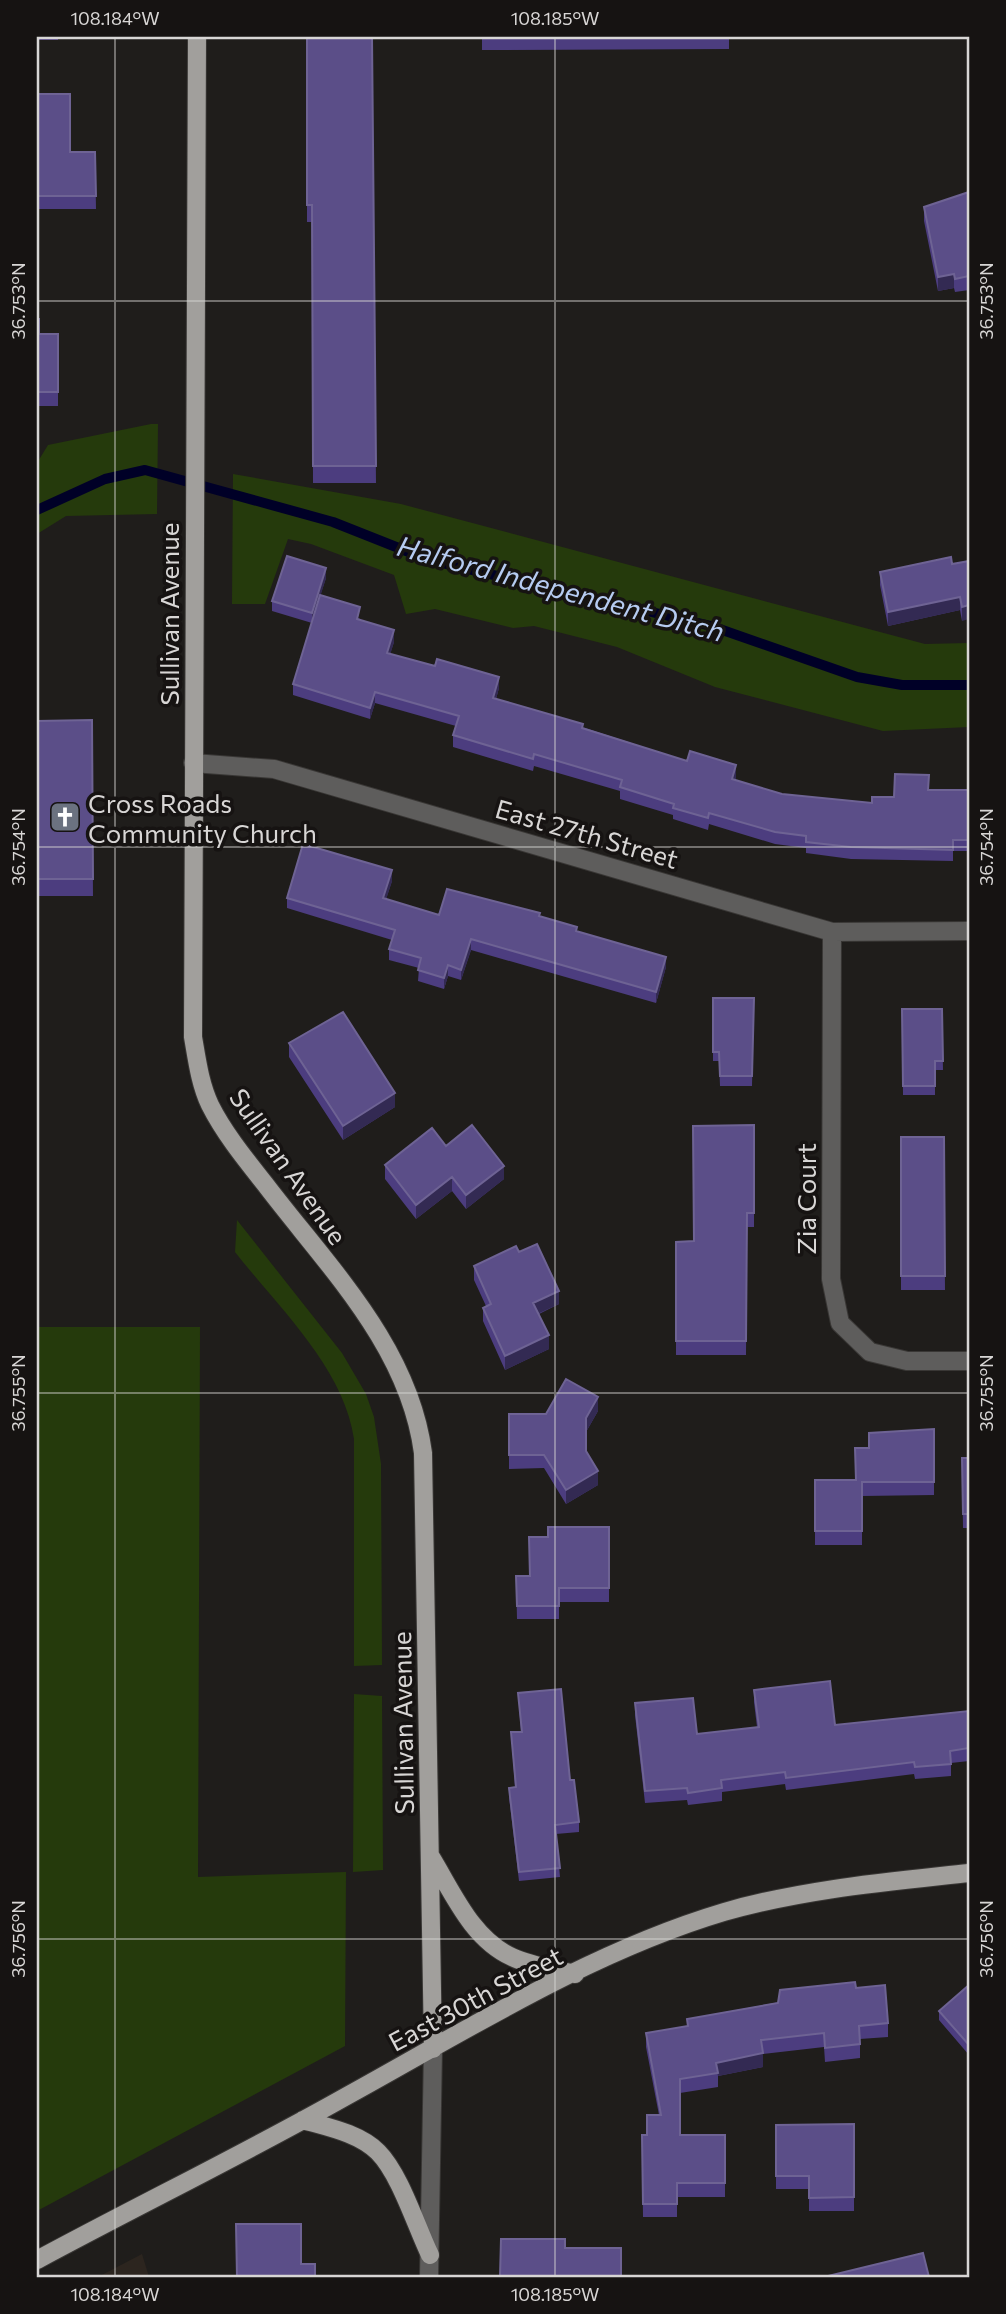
<svg xmlns="http://www.w3.org/2000/svg" width="1006" height="2314" font-family="Commissioner,sans-serif">
  <style>
    .built { fill: #2c251f }
    .green { fill: #253a0c }
    .lines { fill: none; stroke-linecap: round; stroke-linejoin: round }
    .stream { stroke: #000027; stroke-width: 10 }
    .minor-casing { stroke: #393735; stroke-width: 20 }
    .major-casing { stroke: #393735; stroke-width: 20 }
    .minor { stroke: #5e5d5c; stroke-width: 18 }
    .major { stroke: #a19f9c; stroke-width: 18 }
    .wall { fill: #4c3d7f }
    .shaded-wall { fill: #332a53 }
    .building { fill: #5b4e88; stroke: #6e6394; stroke-width: 2 }
    .ticks { fill: none; stroke: #d8d6d5; stroke-width: 2; stroke-opacity: 0.45 }
    .labels { text-anchor: middle; dominant-baseline: central; stroke-width: 7; stroke-linejoin: round; paint-order: stroke }
    .street-label { font-size: 26px; fill: #d8d6d5; stroke: #161312 }
    .poi-label { font-size: 26px; fill: #d8d6d5; stroke: #161312; text-anchor: start }
    .water-label { font-size: 28px; font-style: italic; fill: #b6cbf1; stroke: #161312 }
    .neatline { fill: none; stroke: #d8d6d5; stroke-width: 2.5 }
    .ticks-label { font-size: 18px; text-anchor: middle; fill: #d8d6d5 }
  </style>
  <rect width="100%" height="100%" fill="#1f1d1b"/>
  <path class="built" d="M 142,2254 L 149,2277 L 98,2277 Z"/>
  <path class="green" d="M 151,424 L 158,424 L 157,514 L 66,516 L 37,534 L 37,463 L 48,445 Z
    M 233,474 L 401,504 L 925,644 L 969,643 L 969,727 L 883,731 L 715,687 L 617,647 L 534,626 L 513,628 L 435,609 L 406,614 L 394,575 L 311,544 L 288,539 L 265,604 L 232,604 Z
    M 237,1220 L 342,1353 L 366,1394 L 374,1417 L 381,1464 L 382,1665 L 354,1666 L 354,1439 C 344,1368 278,1307 235,1252 Z
    M 37,1327 L 200,1327 L 198,1877 L 346,1872 L 345,2046 L 37,2211 Z
    M 354,1694 L 382,1696 L 383,1870 L 353,1872 Z"/>
  <g class="lines">
    <path class="stream" d="M 37,510 L 105,479 L 145,470 L 333,522 L 429,560 L 711,626 L 857,677 L 902,685 L 969,685"/>
    <g class="minor-casing">
      <path id="minor" d="M 193,763 L 274,769 L 832,932 L 969,931
        M 832,932 L 831,1279 L 840,1323 L 870,1352 L 907,1361 L 969,1361
        M 429,2277 L 433,2049"/>
    </g>
    <g class="major-casing">
      <path id="major" d="M 197,37 L 193,1037 C 197,1060 200,1084 210,1105 C 224,1133 246,1160 265,1184 C 328,1267 409,1346 423,1453 L 433,2049
        M 431,1857 C 453,1893 472,1939 512,1957 C 531,1966 555,1969 575,1974
        M 303,2120 C 327,2127 359,2133 378,2152 C 400,2174 416,2226 430,2255
        M 37,2260 C 139,2205 244,2154 345,2097 C 467,2030 590,1952 724,1912 C 804,1889 887,1882 969,1873"/>
    </g>
    <use href="#minor" class="minor"/>
    <use href="#major" class="major"/>
  </g>
  <path class="wall" d="M 37,37 L 58,37 L 58,40 L 37,40 Z
    M 307,37 L 372,37 L 376,483 L 313,483 L 312,222 L 307,222 Z
    M 482,37 L 729,37 L 729,49 L 482,50 Z
    M 37,94 L 70,152 L 95,152 L 96,209 L 37,209 Z
    M 969,192 L 969,290 L 955,292 L 954,288 L 938,291 L 924,221 L 924,207 Z
    M 37,319 L 39,334 L 58,334 L 58,406 L 37,406 Z
    M 969,561 L 962,621 L 960,610 L 888,626 L 880,585 L 880,572 L 952,564 Z
    M 326,578 L 320,596 L 360,619 L 360,620 L 394,642 L 390,654 L 499,688 L 496,699 L 736,777 L 735,780 L 782,794 L 872,803 L 929,790 L 969,790 L 969,851 L 953,851 L 953,861 L 851,859 L 806,853 L 806,848 L 775,844 L 709,824 L 708,830 L 673,819 L 673,815 L 620,799 L 620,791 L 534,766 L 533,771 L 453,747 L 453,735 L 456,726 L 375,703 L 370,719 L 293,695 L 293,684 L 312,623 L 272,611 L 272,601 Z
    M 92,720 L 93,896 L 37,896 L 37,721 Z
    M 392,881 L 386,899 L 439,915 L 540,916 L 666,967 L 656,1003 L 471,950 L 461,980 L 448,976 L 444,989 L 418,981 L 419,968 L 389,960 L 389,949 L 392,940 L 287,908 L 287,898 Z
    M 713,998 L 754,998 L 752,1086 L 720,1086 L 719,1061 L 713,1061 Z
    M 902,1009 L 942,1009 L 943,1070 L 935,1070 L 935,1095 L 903,1095 Z
    M 289,1043 L 395,1107 L 343,1140 L 289,1057 Z
    M 754,1125 L 754,1227 L 747,1227 L 746,1355 L 676,1355 L 676,1242 L 693,1241 Z
    M 901,1137 L 944,1137 L 945,1290 L 901,1290 Z
    M 446,1146 L 504,1179 L 466,1209 L 452,1191 L 416,1219 L 385,1179 L 385,1165 Z
    M 519,1252 L 559,1304 L 539,1314 L 549,1349 L 505,1370 L 483,1321 L 483,1308 L 486,1306 L 474,1280 L 474,1266 Z
    M 598,1411 L 586,1432 L 586,1451 L 598,1485 L 566,1504 L 544,1468 L 509,1469 L 509,1414 L 546,1414 Z
    M 934,1429 L 934,1495 L 862,1496 L 862,1545 L 815,1545 L 815,1480 L 855,1480 L 869,1448 Z
    M 962,1458 L 969,1458 L 969,1528 L 963,1528 Z
    M 609,1527 L 609,1602 L 559,1602 L 559,1619 L 517,1619 L 516,1576 L 529,1576 L 548,1537 Z
    M 754,1690 L 835,1725 L 969,1711 L 969,1761 L 951,1763 L 951,1776 L 915,1779 L 914,1774 L 786,1790 L 785,1784 L 722,1792 L 722,1801 L 688,1805 L 687,1800 L 645,1803 L 635,1715 L 635,1703 L 697,1734 L 757,1727 L 754,1702 Z
    M 518,1693 L 570,1780 L 579,1822 L 579,1832 L 556,1834 L 560,1877 L 519,1881 L 509,1797 L 509,1788 L 515,1787 L 511,1732 L 521,1732 Z
    M 969,1985 L 969,2055 L 939,2020 L 939,2011 Z
    M 856,1988 L 888,2023 L 888,2037 L 860,2039 L 860,2058 L 825,2062 L 824,2047 L 763,2054 L 763,2067 L 718,2076 L 718,2087 L 680,2093 L 680,2135 L 725,2135 L 725,2197 L 677,2197 L 677,2217 L 643,2217 L 642,2135 L 647,2135 L 659,2115 L 646,2047 L 646,2033 L 687,2026 L 687,2019 Z
    M 854,2124 L 854,2211 L 809,2211 L 809,2189 L 776,2189 L 776,2125 Z"/>
  <path class="shaded-wall" d="M 954,274 L 954,288 L 938,291 L 938,277 Z
    M 326,568 L 326,578 L 312,623 L 312,613 Z
    M 960,597 L 960,610 L 888,626 L 888,612 Z
    M 969,605 L 969,619 L 962,621 L 962,607 Z
    M 394,630 L 394,642 L 387,665 L 387,653 Z
    M 499,677 L 499,688 L 493,710 L 493,698 Z
    M 375,692 L 375,703 L 370,719 L 370,708 Z
    M 736,765 L 736,777 L 732,791 L 732,779 Z
    M 392,870 L 392,881 L 383,909 L 383,898 Z
    M 471,939 L 471,950 L 461,980 L 461,970 Z
    M 666,957 L 666,967 L 656,1003 L 656,992 Z
    M 448,965 L 448,976 L 444,989 L 444,978 Z
    M 395,1093 L 395,1107 L 343,1140 L 343,1126 Z
    M 504,1166 L 504,1179 L 466,1209 L 466,1195 Z
    M 452,1177 L 452,1191 L 416,1219 L 416,1205 Z
    M 559,1291 L 559,1304 L 533,1316 L 533,1303 Z
    M 549,1335 L 549,1349 L 505,1370 L 505,1356 Z
    M 598,1397 L 598,1411 L 586,1432 L 586,1418 Z
    M 598,1471 L 598,1485 L 566,1504 L 566,1490 Z
    M 763,2053 L 763,2067 L 718,2076 L 716,2063 Z"/>
  <path class="building" d="M 307,37 L 372,37 L 376,466 L 313,466 L 312,205 L 307,205 Z
    M 37,94 L 70,94 L 70,152 L 95,152 L 96,196 L 37,196 Z
    M 969,192 L 969,276 L 955,279 L 954,274 L 938,277 L 924,207 Z
    M 37,319 L 39,319 L 39,334 L 58,334 L 58,392 L 37,392 Z
    M 287,556 L 326,568 L 312,613 L 272,601 Z
    M 951,557 L 952,564 L 969,561 L 969,605 L 962,607 L 960,597 L 888,612 L 880,572 Z
    M 320,595 L 360,607 L 357,619 L 394,630 L 387,653 L 435,666 L 437,659 L 499,677 L 493,698 L 583,724 L 582,728 L 687,761 L 690,751 L 736,765 L 732,779 L 782,794 L 872,803 L 872,797 L 894,797 L 895,774 L 929,775 L 928,790 L 969,790 L 969,840 L 953,840 L 953,850 L 851,847 L 806,842 L 806,836 L 775,832 L 709,813 L 708,818 L 673,808 L 674,804 L 620,787 L 622,780 L 534,754 L 533,759 L 453,735 L 459,716 L 375,692 L 370,708 L 293,684 Z
    M 92,720 L 93,879 L 37,879 L 37,721 Z
    M 303,844 L 392,870 L 383,898 L 439,915 L 447,889 L 540,913 L 539,916 L 577,927 L 576,931 L 666,957 L 656,992 L 471,939 L 461,970 L 448,965 L 444,978 L 418,970 L 421,958 L 389,949 L 395,930 L 287,898 Z
    M 713,998 L 754,998 L 752,1076 L 720,1076 L 719,1052 L 713,1052 Z
    M 902,1009 L 942,1009 L 943,1061 L 935,1061 L 935,1086 L 903,1086 Z
    M 343,1012 L 395,1093 L 343,1126 L 289,1043 Z
    M 472,1125 L 504,1166 L 466,1195 L 452,1177 L 416,1205 L 385,1165 L 432,1128 L 446,1146 Z
    M 754,1125 L 754,1213 L 747,1213 L 746,1341 L 676,1341 L 676,1242 L 694,1241 L 693,1126 Z
    M 901,1137 L 944,1137 L 945,1276 L 901,1276 Z
    M 537,1244 L 559,1291 L 533,1303 L 549,1335 L 505,1356 L 483,1308 L 491,1304 L 474,1266 L 516,1246 L 519,1252 Z
    M 566,1379 L 598,1397 L 586,1418 L 586,1451 L 598,1471 L 566,1490 L 544,1455 L 509,1455 L 509,1414 L 546,1414 Z
    M 934,1429 L 934,1482 L 862,1482 L 862,1531 L 815,1531 L 815,1480 L 856,1480 L 855,1448 L 869,1448 L 869,1433 Z
    M 962,1458 L 969,1458 L 969,1514 L 963,1514 Z
    M 548,1527 L 609,1527 L 609,1588 L 559,1588 L 559,1606 L 517,1606 L 516,1576 L 530,1576 L 529,1537 L 548,1537 Z
    M 830,1681 L 835,1725 L 969,1711 L 969,1748 L 950,1751 L 951,1764 L 915,1767 L 914,1762 L 786,1778 L 785,1772 L 721,1780 L 722,1788 L 688,1793 L 687,1788 L 645,1791 L 635,1703 L 693,1698 L 697,1734 L 759,1727 L 754,1690 Z
    M 561,1689 L 570,1780 L 574,1780 L 579,1822 L 555,1825 L 560,1868 L 519,1872 L 509,1788 L 516,1787 L 511,1732 L 522,1732 L 518,1693 Z
    M 855,1982 L 856,1988 L 885,1985 L 888,2023 L 859,2026 L 860,2044 L 825,2048 L 824,2033 L 761,2040 L 763,2053 L 716,2063 L 718,2073 L 680,2079 L 680,2135 L 725,2135 L 725,2183 L 677,2183 L 677,2204 L 643,2204 L 642,2135 L 647,2135 L 647,2115 L 661,2115 L 646,2033 L 688,2026 L 687,2019 L 778,2003 L 780,1990 Z
    M 969,1985 L 969,2045 L 939,2011 Z
    M 854,2124 L 854,2197 L 809,2198 L 809,2176 L 776,2176 L 776,2125 Z
    M 236,2224 L 301,2224 L 301,2264 L 315,2264 L 315,2277 L 237,2277 Z
    M 501,2239 L 565,2239 L 565,2248 L 621,2248 L 621,2277 L 500,2277 Z
    M 923,2253 L 929,2277 L 824,2277 Z"/>
  <path class="ticks" d="M 115,37 L 115,2277M 555,37 L 555,2277M 37,301 L 969,301M 37,847 L 969,847M 37,1393 L 969,1393M 37,1939 L 969,1939"/>
  <defs>
    <g id="church-square" transform="scale(1.575)"><rect x="-9" y="-9" width="18" height="18" rx="4" fill="#6b7280" stroke="#161312"/><path d="M-1.2-6h2.4v3.5h3.3v2.4h-3.3V6h-2.4V-.1h-3.3v-2.4h3.3Z" fill="#fff"/></g>
  </defs>
  <g fill-rule="evenodd">
    <use href="#church-square" x="65" y="817"/>
  </g>
  <g class="labels">
    <g class="street-label">
      <text transform="translate(168 614) rotate(-90)">Sullivan Avenue</text>
      <text transform="translate(587 833) rotate(16)">East 27th Street</text>
      <text transform="translate(289 1166) rotate(55)">Sullivan Avenue</text>
      <text transform="translate(805 1199) rotate(-90)">Zia Court</text>
      <text transform="translate(402 1723) rotate(-91)">Sullivan Avenue</text>
      <text transform="translate(475 1998) rotate(-28)">East 30th Street</text>
    </g>
    <g class="poi-label">
      <text x="88" y="802">Cross Roads<tspan x="88" dy="30">Community Church</tspan></text>
    </g>
    <g class="water-label">
      <text transform="translate(561 588) rotate(15)">Halford Independent Ditch</text>
    </g>
  </g>
  <rect width="1006" height="2314" fill="none" stroke="#161312" stroke-width="77"/>
  <rect x="38" y="38" width="930" height="2238" class="neatline"/>
  <g class="ticks-label">
    <text x="115" y="25">108.184°W</text>
    <text x="555" y="25">108.185°W</text>
    <text transform="translate(987 301) rotate(-90)" y="6">36.753°N</text>
    <text transform="translate(19 301) rotate(-90)" y="6">36.753°N</text>
    <text transform="translate(987 847) rotate(-90)" y="6">36.754°N</text>
    <text transform="translate(19 847) rotate(-90)" y="6">36.754°N</text>
    <text transform="translate(987 1393) rotate(-90)" y="6">36.755°N</text>
    <text transform="translate(19 1393) rotate(-90)" y="6">36.755°N</text>
    <text transform="translate(987 1939) rotate(-90)" y="6">36.756°N</text>
    <text transform="translate(19 1939) rotate(-90)" y="6">36.756°N</text>
    <text x="115" y="2301">108.184°W</text>
    <text x="555" y="2301">108.185°W</text>
  </g>
</svg>
